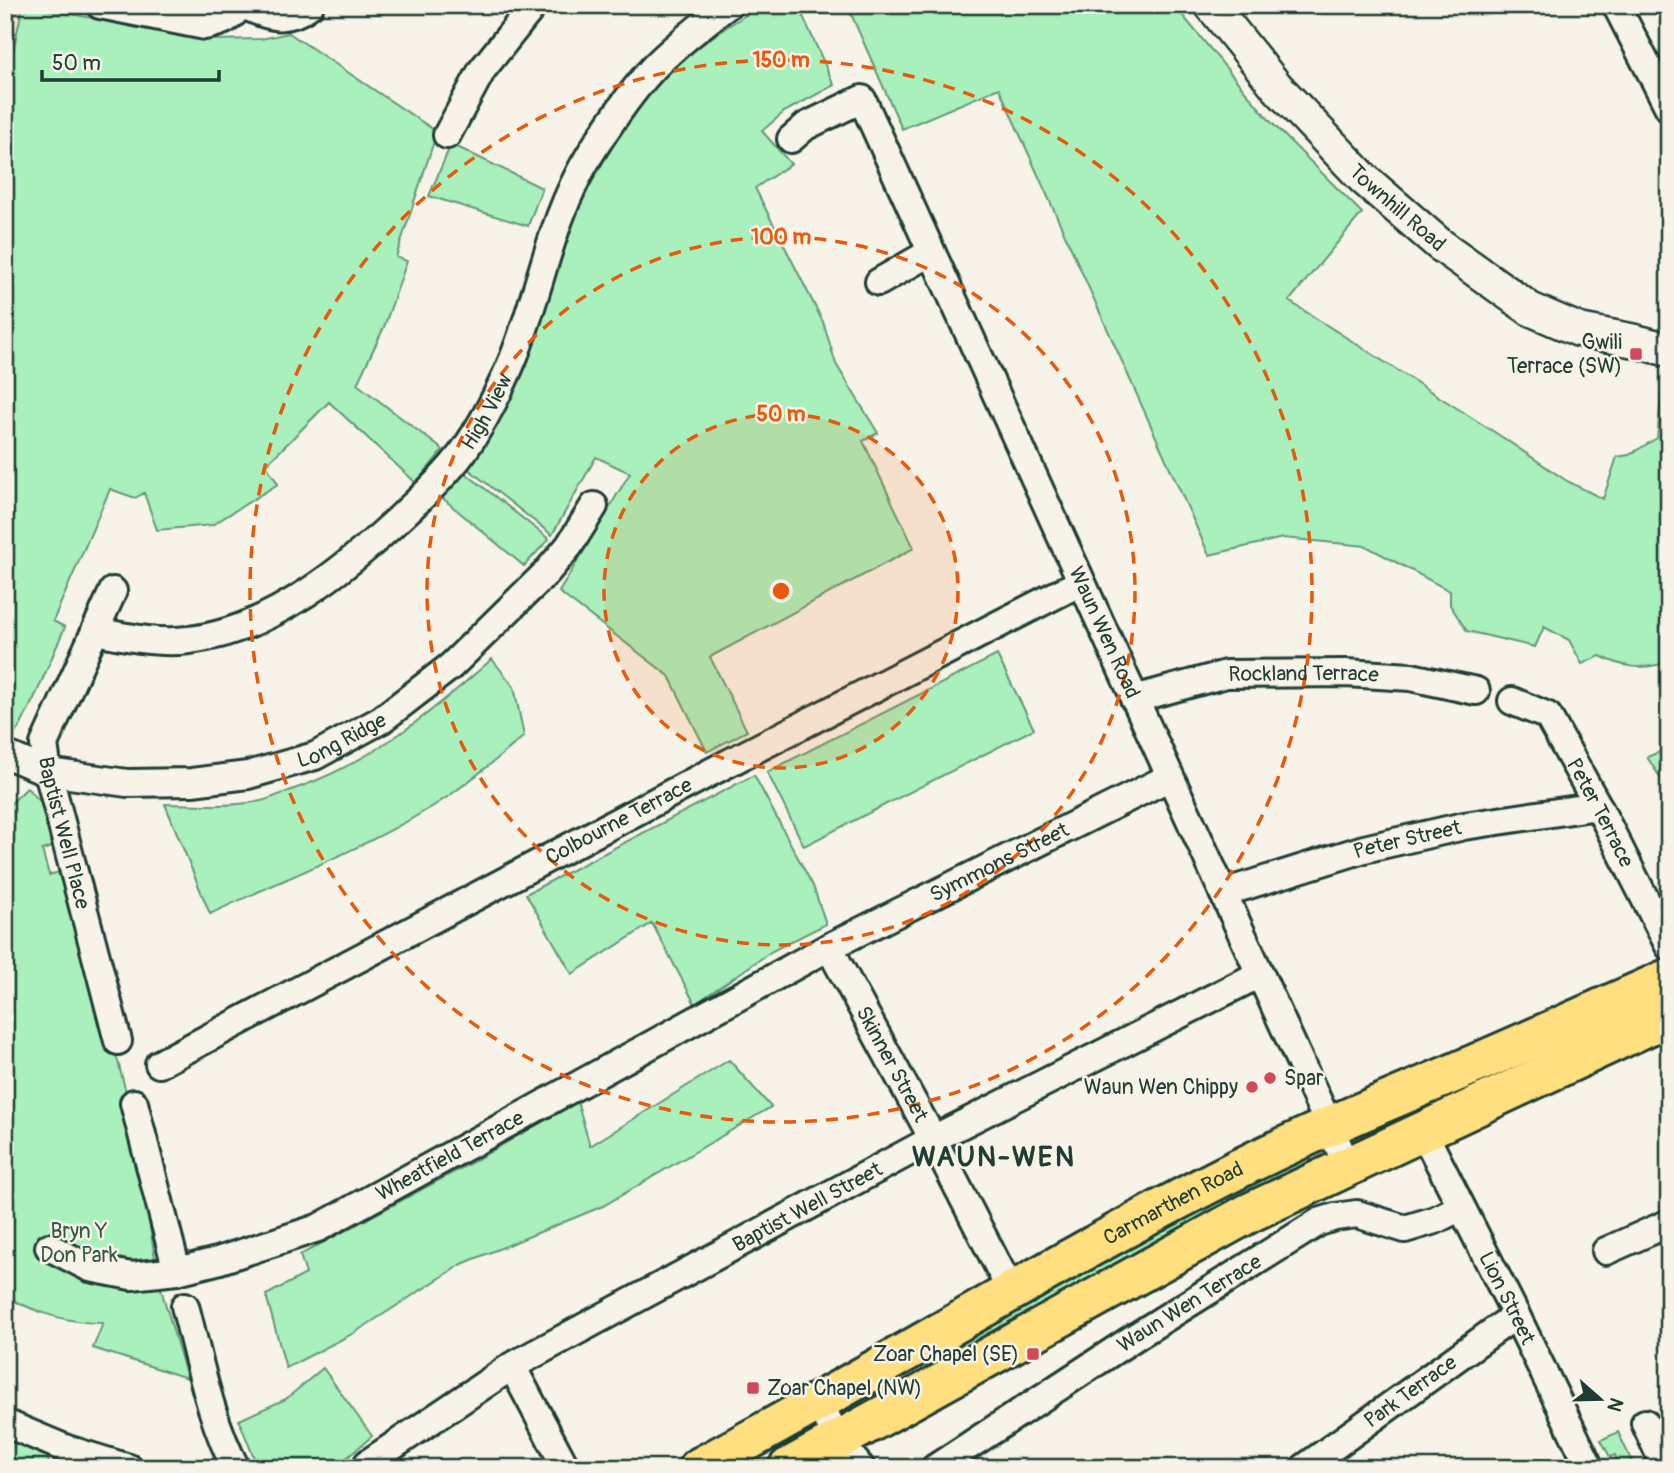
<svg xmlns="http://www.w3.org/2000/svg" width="1674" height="1473" font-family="Pangolin,sans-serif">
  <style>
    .built { fill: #f4e0d5 }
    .green { fill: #aaf0bc; stroke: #649678; stroke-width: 2 }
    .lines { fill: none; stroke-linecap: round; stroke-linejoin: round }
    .minor-casing { stroke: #1f3d34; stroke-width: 32 }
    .tertiary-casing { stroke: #1f3d34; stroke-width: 37 }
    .primary-casing { stroke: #1f3d34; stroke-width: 44 }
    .minor { stroke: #f7f3e8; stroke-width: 26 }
    .tertiary { stroke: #f7f3e8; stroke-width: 32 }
    .primary { stroke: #ffdf80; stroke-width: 38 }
    .ring { fill: none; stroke: #e8590c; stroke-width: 3.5; stroke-dasharray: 12 9 }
    .poi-dot { fill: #d1495b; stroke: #f7f3e8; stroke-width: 2.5 }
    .labels { text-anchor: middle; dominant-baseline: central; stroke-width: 5; stroke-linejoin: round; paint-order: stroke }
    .street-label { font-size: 21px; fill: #1f3d34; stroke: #f7f3e8 }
    .poi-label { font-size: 21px; fill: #1f3d34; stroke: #f7f3e8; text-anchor: end }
    .park-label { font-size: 21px; fill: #345848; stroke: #f7f3e8 }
    .district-label { font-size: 28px; font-weight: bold; letter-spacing: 2px; fill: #1f3d34; stroke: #f7f3e8 }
    .centre { fill: #e8590c; stroke: #f7f3e8; stroke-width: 3.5 }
    .ring-label { font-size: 21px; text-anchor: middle; font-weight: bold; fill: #e8590c; stroke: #f7f3e8; stroke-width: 5; stroke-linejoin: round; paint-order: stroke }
  </style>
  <rect width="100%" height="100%" fill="#f7f3e8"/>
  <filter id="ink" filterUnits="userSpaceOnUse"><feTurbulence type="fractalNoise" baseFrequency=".0143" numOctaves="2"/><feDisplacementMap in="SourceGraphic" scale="14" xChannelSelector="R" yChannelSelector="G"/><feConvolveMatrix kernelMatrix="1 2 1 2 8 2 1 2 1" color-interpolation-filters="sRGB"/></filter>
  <g filter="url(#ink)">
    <path class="built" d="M 5,5 L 23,5 L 5,88 Z"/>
    <path class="green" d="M 23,5 L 210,40 L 261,39 L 289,33 L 437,132 L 396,257 L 407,261 L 384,327 L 357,384 L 443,450 L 416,483 L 329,402 L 266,465 L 278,484 L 212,525 L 157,530 L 144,493 L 135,498 L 110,489 L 53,621 L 65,627 L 38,690 L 21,725 L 12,737 L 5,734 L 5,88 Z
      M 763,5 L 798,5 L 834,85 L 784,112 L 762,131 L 791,164 L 755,188 L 823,322 L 836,364 L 878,433 L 863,441 L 914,548 L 710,657 L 747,731 L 707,752 L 669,676 L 559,592 L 630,473 L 596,457 L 552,535 L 467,468 C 490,413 513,359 535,305 C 568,228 601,150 657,86 C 686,53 724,27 763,5 Z
      M 847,5 L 1174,5 L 1270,121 L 1362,213 L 1289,301 L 1499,435 L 1567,481 L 1603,499 L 1617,457 L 1629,455 L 1657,438 L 1664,370 L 1669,370 L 1669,670 L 1665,663 C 1639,670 1625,668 1600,656 L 1582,664 L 1569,640 L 1544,627 L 1535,647 L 1467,631 L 1450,605 L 1450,591 L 1366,546 L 1283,538 L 1209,555 L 999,88 L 902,129 Z
      M 451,144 L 542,188 L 528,226 L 429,196 Z
      M 464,472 L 549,539 L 524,566 L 441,497 Z
      M 997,655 L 1034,729 L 804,846 L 767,772 Z
      M 492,659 L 514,687 L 524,736 C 500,757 475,777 449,796 C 375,845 289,876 210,914 L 165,804 C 197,805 230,807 261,801 C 273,798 285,792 297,788 C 373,761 432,712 492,659 Z
      M 1669,748 L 1669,791 L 1647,757 Z
      M 754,775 L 813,886 L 826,924 L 772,951 L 695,1004 L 652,923 L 572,974 L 526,894 Z
      M 27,788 L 44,805 L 55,846 L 42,850 L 49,875 L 67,870 L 130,1107 L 159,1282 L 187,1378 L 93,1348 L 103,1323 C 67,1323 37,1313 5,1296 L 5,809 Z
      M 729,1060 L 771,1107 L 603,1206 L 462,1264 L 354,1333 L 286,1368 L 266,1295 L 306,1274 L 300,1255 L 473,1162 L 577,1101 L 590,1146 Z
      M 1317,1150 L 1301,1171 L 932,1375 L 922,1358 L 1227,1187 Z
      M 323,1368 L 372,1436 L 348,1457 L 325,1468 L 258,1468 L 239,1420 L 286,1399 Z
      M 1618,1432 L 1635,1468 L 1614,1468 L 1619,1465 L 1615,1455 L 1610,1457 L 1601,1440 Z
      M 5,1438 L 47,1455 L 50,1468 L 5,1468 Z"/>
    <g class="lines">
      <g class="minor-casing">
        <g id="minor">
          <path d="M 100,5 L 205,26 C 221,22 231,20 240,5"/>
          <path d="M 243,5 C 268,16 285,24 310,5"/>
          <path d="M 1616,5 L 1669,108"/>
          <path d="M 447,135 L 482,70 L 534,5"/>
          <path id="s1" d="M 791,139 L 806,126 L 862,99 L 1347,1165"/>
          <path d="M 879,282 L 931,252"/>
          <path id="s2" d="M 113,591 L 44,744 L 48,772 L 118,1041"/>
          <path id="s3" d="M 95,631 C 127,637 157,644 189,640 C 270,631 348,567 405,513 C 425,494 446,475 463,452 C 483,424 500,390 513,359 C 540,292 551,218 589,156 C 606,128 636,85 658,63 C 680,42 704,23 728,5"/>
          <path id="s4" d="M 1134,699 L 1226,674 L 1346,673 L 1411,677 L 1476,691"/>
          <path id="s5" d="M 1512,701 L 1548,716 L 1598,806 L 1669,946"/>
          <path id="s6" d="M 5,754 L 48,772 L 127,783 L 192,782 L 248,775 L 315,756 L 381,720 L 451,666 L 546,573 L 569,546 L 594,506"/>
          <path id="s7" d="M 1223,893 L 1364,849 L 1464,826 L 1598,806"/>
          <path id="s8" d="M 829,947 L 933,1139 L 1012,1293"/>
          <path id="s9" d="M 159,1064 L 713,771 L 1081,582"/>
          <path d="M 134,1103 L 177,1271"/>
          <path id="s10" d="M 1423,1131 L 1516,1315 L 1590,1468"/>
          <path id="s11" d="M 49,1247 L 90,1268 L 131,1276 L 177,1271 L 217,1261 L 318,1228 L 829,947 L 1170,777"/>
          <path d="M 1606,1251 L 1669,1223"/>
          <path d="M 185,1306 C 199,1358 210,1420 236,1468"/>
          <path d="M 512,1366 L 566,1468"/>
          <path d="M 820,1403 L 838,1441 L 861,1468"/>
          <path d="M 5,1423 L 67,1449 L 129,1468"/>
          <path d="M 1645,1423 L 1666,1468"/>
          <path id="s12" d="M 368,1463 L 512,1366 L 933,1139 L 1260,974"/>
          <path id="s13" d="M 935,1468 L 1135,1337 L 1319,1222 L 1335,1217 L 1357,1214 L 1405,1229 L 1435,1220 L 1461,1207"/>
          <path id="s14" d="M 1304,1468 L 1516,1315"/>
        </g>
      </g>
      <g class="tertiary-casing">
        <g id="tertiary">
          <path id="s15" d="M 1211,5 L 1277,87 L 1364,179 L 1439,244 L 1530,309 L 1579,330 L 1635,341 L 1669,350"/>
        </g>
      </g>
      <g class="primary-casing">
        <g id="primary">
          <path id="s16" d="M 698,1468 C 878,1372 1052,1263 1234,1171 C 1306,1135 1380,1104 1454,1073 C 1526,1042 1597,1010 1669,978"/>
          <path d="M 788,1468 L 1249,1213 L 1669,1016"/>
        </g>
      </g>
      <use href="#minor" class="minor"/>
      <use href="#tertiary" class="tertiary"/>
      <use href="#primary" class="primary"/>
    </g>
  </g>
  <circle cx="781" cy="591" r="177" fill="#e8590c" fill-opacity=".12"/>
  <g class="ring">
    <circle cx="781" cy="591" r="177"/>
    <circle cx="781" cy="591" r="354"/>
    <circle cx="781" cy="591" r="531"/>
  </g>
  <g class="poi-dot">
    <rect x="1629" y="347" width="14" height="14" rx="3.5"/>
    <circle cx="1270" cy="1078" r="7"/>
    <circle cx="1252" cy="1087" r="7"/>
    <rect x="1026" y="1347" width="14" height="14" rx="3.5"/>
    <rect x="746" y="1381" width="14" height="14" rx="3.5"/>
  </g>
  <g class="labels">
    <g class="street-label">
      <text stroke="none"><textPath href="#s15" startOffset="276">Townhill Road</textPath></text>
      <text stroke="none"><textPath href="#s3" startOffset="481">High View</textPath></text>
      <text stroke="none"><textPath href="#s1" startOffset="668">Waun Wen Road</textPath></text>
      <text stroke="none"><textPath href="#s4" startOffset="173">Rockland Terrace</textPath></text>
      <text stroke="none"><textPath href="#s6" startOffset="348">Long Ridge</textPath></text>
      <text stroke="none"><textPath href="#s5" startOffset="149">Peter Terrace</textPath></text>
      <text stroke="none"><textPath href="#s9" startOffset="520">Colbourne Terrace</textPath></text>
      <text stroke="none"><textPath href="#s2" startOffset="259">Baptist Well Place</textPath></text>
      <text stroke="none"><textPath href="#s7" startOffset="192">Peter Street</textPath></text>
      <text stroke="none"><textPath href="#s11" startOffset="1055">Symmons Street</textPath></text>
      <text stroke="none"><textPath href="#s8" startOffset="133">Skinner Street</textPath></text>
      <text stroke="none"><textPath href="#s11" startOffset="432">Wheatfield Terrace</textPath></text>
      <text stroke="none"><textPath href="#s16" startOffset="544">Carmarthen Road</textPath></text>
      <text stroke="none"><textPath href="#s12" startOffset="509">Baptist Well Street</textPath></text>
      <text stroke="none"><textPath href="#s10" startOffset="187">Lion Street</textPath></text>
      <text stroke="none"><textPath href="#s13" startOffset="303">Waun Wen Terrace</textPath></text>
      <text stroke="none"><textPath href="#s14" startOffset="131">Park Terrace</textPath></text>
    </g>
    <g class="poi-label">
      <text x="1622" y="342">Gwili<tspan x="1622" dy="24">Terrace (SW)</tspan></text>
      <text x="1284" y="1078" text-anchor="start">Spar</text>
      <text x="1238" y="1087">Waun Wen Chippy</text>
      <text x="1019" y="1354">Zoar Chapel (SE)</text>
      <text x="767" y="1388" text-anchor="start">Zoar Chapel (NW)</text>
    </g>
    <g class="park-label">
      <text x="79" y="1231">Bryn Y<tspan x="79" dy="24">Don Park</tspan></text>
    </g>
    <g class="district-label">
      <text x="994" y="1157">WAUN-WEN</text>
    </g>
  </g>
  <circle cx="781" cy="591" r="10" class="centre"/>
  <g class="ring-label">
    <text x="781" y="67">150 m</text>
    <text x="781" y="244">100 m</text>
    <text x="781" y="421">50 m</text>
  </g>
  <rect width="1674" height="1473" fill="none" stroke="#f7f3e8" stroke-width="28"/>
  <rect x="14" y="14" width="1646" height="1445" fill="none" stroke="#1f3d34" stroke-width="2.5" filter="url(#ink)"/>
  <g transform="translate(1600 1399) rotate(110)" stroke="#f7f3e8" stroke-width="5" paint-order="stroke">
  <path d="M0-5L12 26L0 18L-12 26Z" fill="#1f3d34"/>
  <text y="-10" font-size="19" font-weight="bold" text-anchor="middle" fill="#1f3d34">N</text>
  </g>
  <path d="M42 70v10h177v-10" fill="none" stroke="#1f3d34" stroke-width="3.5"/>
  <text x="52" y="70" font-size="21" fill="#1f3d34" stroke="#f7f3e8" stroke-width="5" paint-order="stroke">50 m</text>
</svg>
